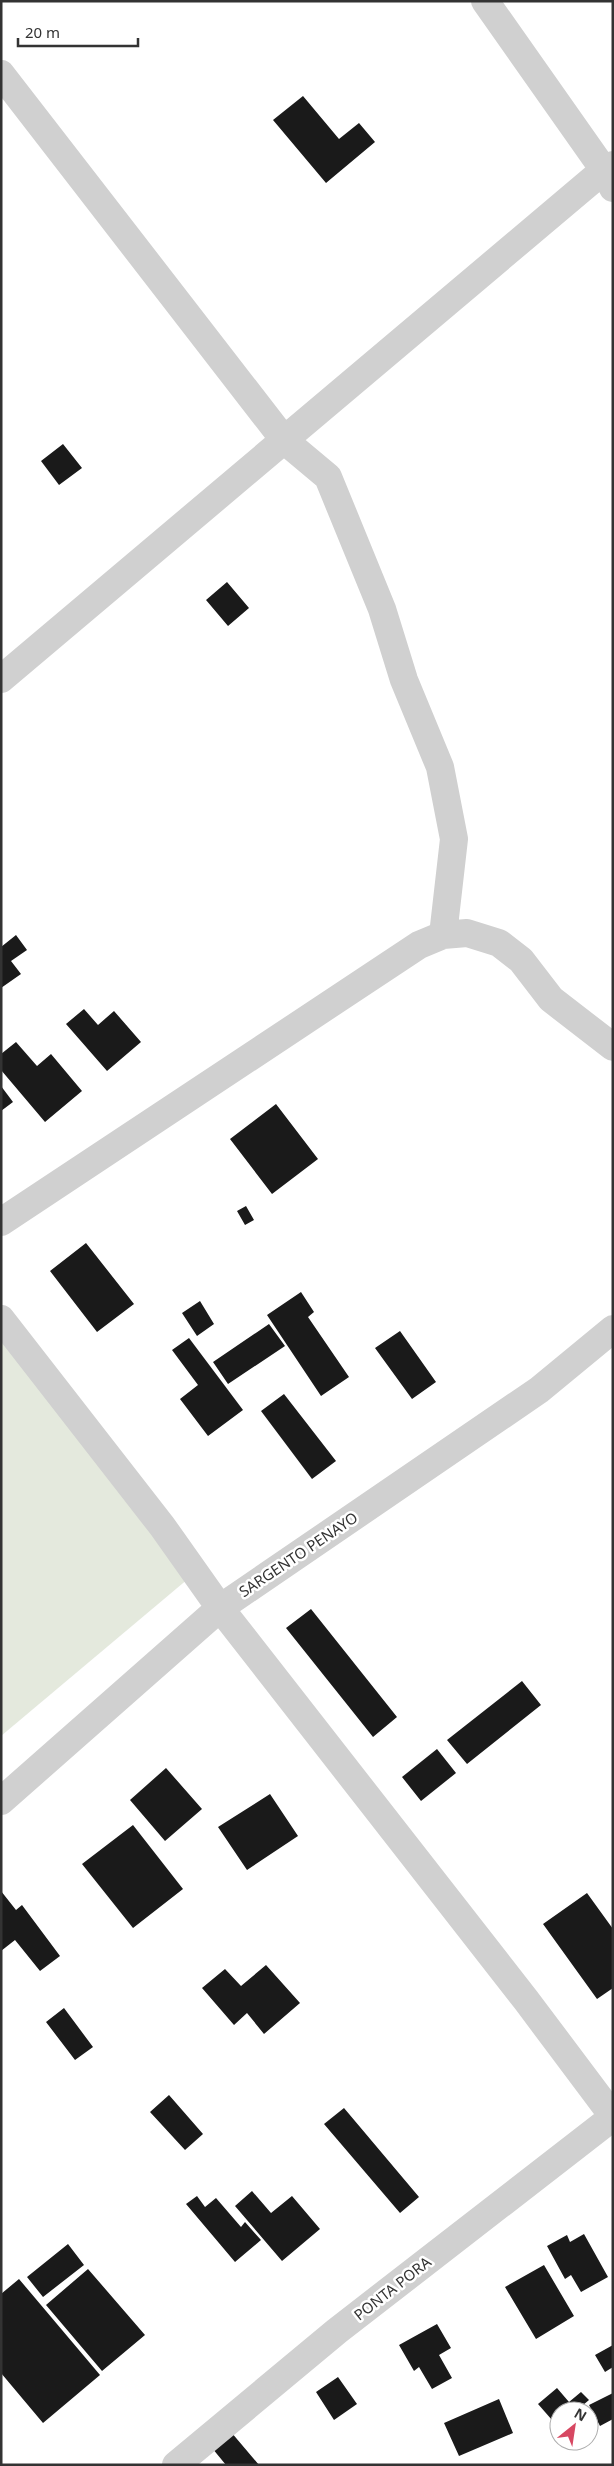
<svg xmlns="http://www.w3.org/2000/svg" width="614" height="2466" font-family="'Noto Sans',sans-serif">
  <style>
    .green { fill: #e4e9dd }
    .building { fill: #1a1a1a }
    .lines { fill: none; stroke-linecap: round; stroke-linejoin: round }
    .minor { stroke: #d0d0d0; stroke-width: 28 }
    .labels { text-anchor: middle; dominant-baseline: central; stroke-width: 5; stroke-linejoin: round; paint-order: stroke }
    .street-label { font-size: 15px; fill: #333; stroke: #fff }
  </style>
  <rect width="100%" height="100%" fill="#fff"/>
  <path class="green" d="M 1,1331 L 195,1573 L 1,1736 Z"/>
  <path class="building" d="M 303,96 L 339,139 L 359,123 L 375,142 L 326,183 L 273,120 Z
    M 63,444 L 82,468 L 59,485 L 41,461 Z
    M 227,582 L 249,608 L 228,626 L 206,600 Z
    M 16,935 L 27,950 L 11,961 L 21,974 L 1,988 L 1,947 Z
    M 84,1009 L 98,1025 L 114,1011 L 141,1042 L 107,1071 L 66,1024 Z
    M 16,1042 L 37,1066 L 51,1054 L 82,1091 L 45,1122 L 1,1070 L 1,1054 Z
    M 1,1086 L 13,1102 L 1,1111 Z
    M 276,1104 L 318,1159 L 272,1194 L 230,1139 Z
    M 246,1206 L 254,1220 L 245,1225 L 237,1211 Z
    M 86,1243 L 134,1304 L 97,1332 L 50,1271 Z
    M 301,1292 L 314,1312 L 308,1317 L 349,1377 L 321,1396 L 267,1315 Z
    M 200,1301 L 214,1324 L 197,1336 L 182,1313 Z
    M 269,1324 L 285,1346 L 228,1384 L 213,1362 Z
    M 400,1331 L 436,1382 L 412,1399 L 375,1348 Z
    M 189,1338 L 243,1410 L 208,1436 L 180,1399 L 198,1385 L 172,1350 Z
    M 284,1394 L 336,1461 L 312,1479 L 261,1411 Z
    M 311,1609 L 397,1717 L 373,1737 L 286,1628 Z
    M 522,1681 L 541,1705 L 467,1764 L 447,1740 Z
    M 437,1749 L 456,1773 L 421,1801 L 402,1777 Z
    M 166,1768 L 202,1809 L 165,1841 L 130,1800 Z
    M 270,1794 L 298,1836 L 247,1870 L 218,1827 Z
    M 133,1825 L 183,1889 L 133,1928 L 82,1864 Z
    M 1,1891 L 16,1910 L 22,1905 L 60,1956 L 40,1971 L 15,1940 L 1,1951 Z
    M 587,1893 L 613,1929 L 613,1988 L 597,1999 L 543,1924 Z
    M 266,1965 L 300,2003 L 264,2034 L 247,2013 L 234,2025 L 202,1988 L 225,1969 L 241,1986 Z
    M 64,2008 L 93,2047 L 75,2060 L 46,2022 Z
    M 169,2095 L 203,2134 L 185,2150 L 150,2112 Z
    M 344,2108 L 419,2197 L 400,2213 L 324,2124 Z
    M 252,2191 L 271,2213 L 292,2196 L 320,2229 L 282,2261 L 235,2206 Z
    M 197,2196 L 205,2207 L 216,2198 L 241,2227 L 245,2222 L 261,2240 L 235,2262 L 186,2204 Z
    M 584,2234 L 608,2277 L 581,2292 L 571,2275 L 565,2279 L 547,2246 L 567,2235 L 570,2242 Z
    M 68,2244 L 84,2265 L 43,2297 L 27,2277 Z
    M 544,2265 L 574,2316 L 536,2339 L 505,2287 Z
    M 88,2269 L 145,2335 L 102,2371 L 46,2305 Z
    M 19,2279 L 100,2375 L 43,2423 L 1,2373 L 1,2294 Z
    M 437,2324 L 451,2348 L 439,2355 L 452,2378 L 432,2389 L 419,2367 L 414,2371 L 399,2345 Z
    M 613,2345 L 613,2367 L 605,2372 L 595,2355 Z
    M 338,2377 L 357,2404 L 334,2420 L 316,2392 Z
    M 557,2388 L 569,2402 L 581,2392 L 589,2400 L 576,2411 L 559,2411 L 559,2428 L 538,2404 Z
    M 613,2393 L 613,2419 L 600,2426 L 589,2405 Z
    M 499,2399 L 513,2433 L 459,2456 L 444,2423 Z
    M 231,2432 L 259,2465 L 226,2465 L 212,2448 Z"/>
  <g class="lines">
    <path class="minor" d="M 485,1 L 604,170 L 613,188
      M 1,74 L 285,441 L 328,477 L 382,609 L 404,680 L 440,767 L 454,839 L 443,935
      M 1,679 L 604,170 L 613,165
      M 1,1222 L 419,945 L 443,935 L 467,933 L 499,943 L 521,960 L 551,999 L 613,1047
      M 1,1319 L 162,1526 L 220,1608 L 526,2000 L 613,2116
      M 1,1801 L 220,1608 L 539,1390 L 613,1329
      M 176,2465 L 337,2331 L 613,2117"/>
  </g>
  <g class="labels">
    <g class="street-label">
      <text transform="translate(298 1554) rotate(-34)">SARGENTO PENAYO</text>
      <text transform="translate(392 2288) rotate(-38)">PONTA PORA</text>
    </g>
  </g>
  <rect width="614" height="2466" fill="none" stroke="#333333" stroke-width="5"/>
  <g transform="translate(574 2426) rotate(30)"><circle r="24" fill="#ffffff" stroke="#adadad"/>
  <path d="M0-4L9 19L0 12L-9 19Z" fill="#d74862"/>
  <text y="-8" font-size="14" font-weight="bold" text-anchor="middle" fill="#333333">N</text>
  </g>
  <path d="M18 38v8h120v-8" fill="none" stroke="#333333" stroke-width="2.5"/>
  <text x="25" y="38" font-size="15" fill="#333333" stroke="#ffffff" stroke-width="4" paint-order="stroke">20 m</text>
</svg>
